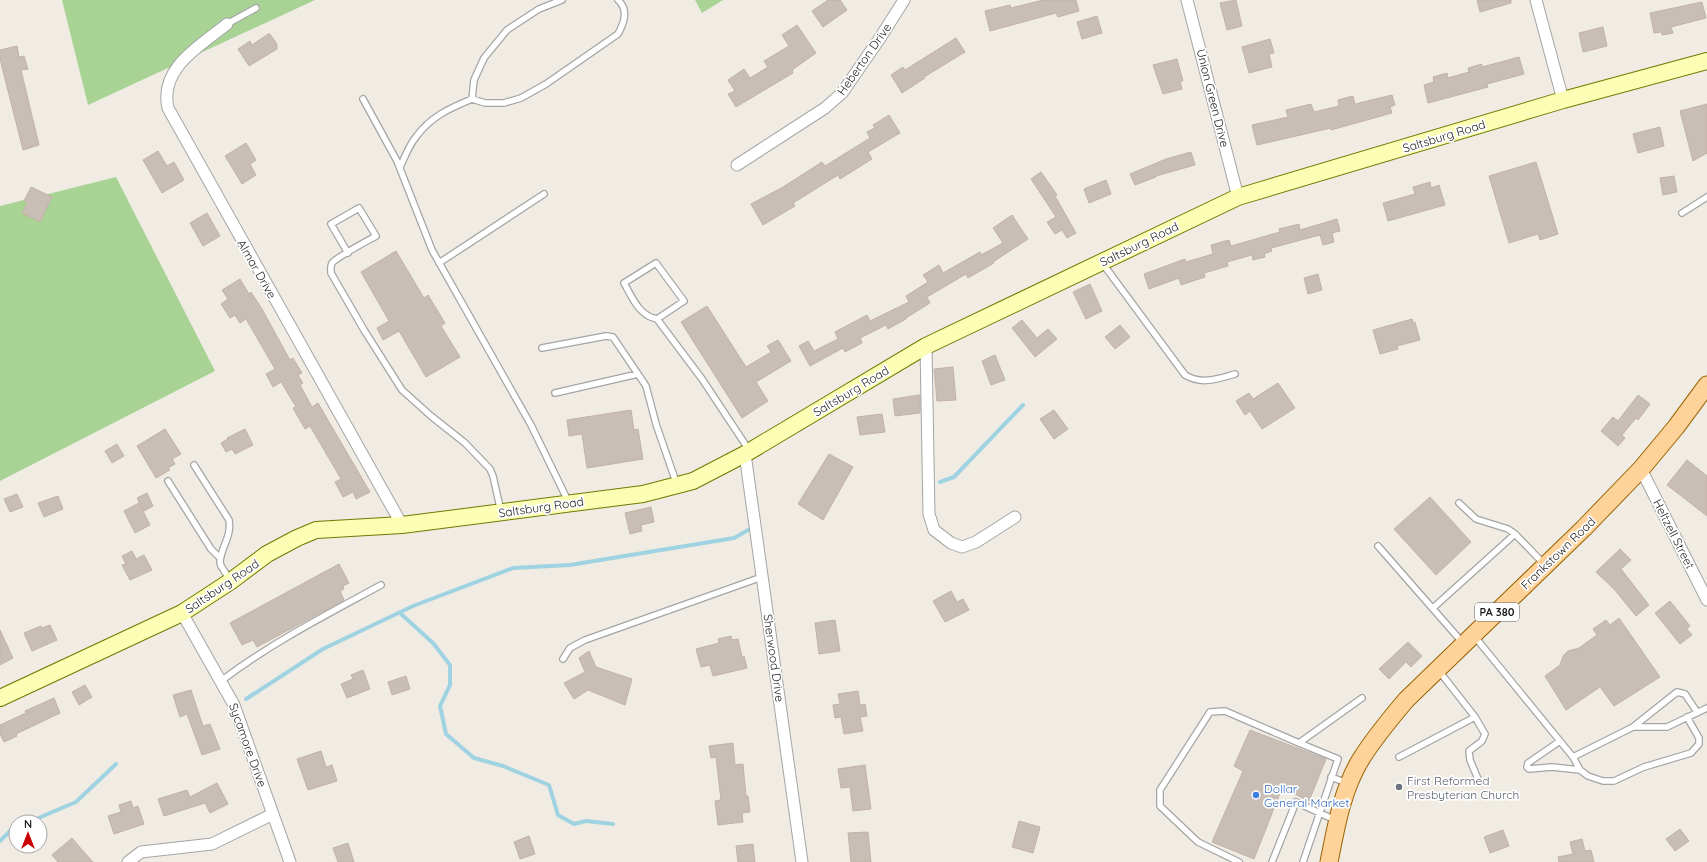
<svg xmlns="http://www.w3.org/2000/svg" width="1707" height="862" font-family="Quicksand,sans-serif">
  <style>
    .forest { fill: #a8d395 }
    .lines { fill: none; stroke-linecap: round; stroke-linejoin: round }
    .stream { stroke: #a0d3e1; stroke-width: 4 }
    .building { fill: #c8beb6; stroke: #c3b2a5 }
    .service-casing { stroke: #a5a5a5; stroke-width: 8 }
    .minor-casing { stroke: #a5a5a5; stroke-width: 13 }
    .secondary-casing { stroke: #6f7a00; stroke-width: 18 }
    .primary-casing { stroke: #986400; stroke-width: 19 }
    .service { stroke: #fff; stroke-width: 5.5 }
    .minor { stroke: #fff; stroke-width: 11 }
    .secondary { stroke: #fbfeb3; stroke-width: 16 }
    .primary { stroke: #ffd299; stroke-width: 17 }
    .worship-dot { fill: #6b7280; stroke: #fff; stroke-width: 1.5 }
    .shop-dot { fill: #3f7fe0; stroke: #fff; stroke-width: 1.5 }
    .labels { text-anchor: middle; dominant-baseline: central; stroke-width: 3.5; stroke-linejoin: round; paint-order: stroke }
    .shield { fill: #fff; stroke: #626262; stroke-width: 1 }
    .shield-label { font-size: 11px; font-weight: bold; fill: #1e1e1e }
    .street-label { font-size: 12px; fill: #1e1e1e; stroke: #fff }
    .worship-label { font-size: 12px; fill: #5b616d; stroke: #fff; text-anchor: start }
    .shop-label { font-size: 12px; fill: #366cbe; stroke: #fff; text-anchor: start }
  </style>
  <rect width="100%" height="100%" fill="#f0ece3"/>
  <path class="forest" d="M 62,0 L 315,0 L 88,105 Z
    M 695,0 L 723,0 L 702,13 Z
    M 116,177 L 215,371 L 0,481 L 0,206 Z"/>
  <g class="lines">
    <path class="stream" d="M 940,482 L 954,477 L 1023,405
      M 400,613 L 433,643 L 450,665 L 450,685 L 440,706 L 446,734 L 474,758 L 503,766 L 549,785 L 558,815 L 574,824 L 586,821 L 613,824
      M 246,699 L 323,649 L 413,606 L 513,568 L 570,565 L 734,538 L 750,529
      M 29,822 L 76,802 L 116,764
      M 0,841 L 12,829 L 16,828"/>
  </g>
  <path class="building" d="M 828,0 L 840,0 L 847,10 L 823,27 L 812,11 Z
    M 1043,0 L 1076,0 L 1079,11 L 1058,17 L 1056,13 L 990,31 L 985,11 L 1010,5 L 1011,8 Z
    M 1236,0 L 1242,26 L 1227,30 L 1220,3 Z
    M 1477,0 L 1511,0 L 1511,3 L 1480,12 Z
    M 1702,2 L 1706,18 L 1671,27 L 1673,33 L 1662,35 L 1661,32 L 1654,33 L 1650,13 Z
    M 1097,16 L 1102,33 L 1082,39 L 1077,22 Z
    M 797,25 L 816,53 L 792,70 L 793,73 L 736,107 L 728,94 L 735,91 L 728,80 L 744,69 L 750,78 L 768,67 L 764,61 L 789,46 L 782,35 Z
    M 1603,27 L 1607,46 L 1583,52 L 1579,33 Z
    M 268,34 L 270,34 L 277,44 L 277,49 L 249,66 L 238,49 L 250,41 L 252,45 Z
    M 956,38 L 965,52 L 924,77 L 925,78 L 902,93 L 891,75 L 903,67 L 905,70 Z
    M 1270,39 L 1274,53 L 1269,54 L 1272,67 L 1249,73 L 1242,47 Z
    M 17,46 L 19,57 L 24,56 L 28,69 L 21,70 L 39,145 L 23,150 L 0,59 L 0,50 Z
    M 1519,57 L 1524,74 L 1487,84 L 1488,87 L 1428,103 L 1424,85 L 1434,82 L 1433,77 L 1447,73 L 1448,78 L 1469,72 L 1468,68 L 1482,64 L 1482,67 Z
    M 1177,59 L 1183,81 L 1180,81 L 1182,89 L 1163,94 L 1153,65 Z
    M 1392,95 L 1395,105 L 1390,107 L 1392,113 L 1331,130 L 1331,128 L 1257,145 L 1252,125 L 1288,117 L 1286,110 L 1311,104 L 1314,112 L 1339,106 L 1338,100 L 1353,96 L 1355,104 Z
    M 1707,104 L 1707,153 L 1693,161 L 1680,111 Z
    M 889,115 L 900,133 L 868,152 L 872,159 L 840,179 L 838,175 L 793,203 L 795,206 L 763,225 L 751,204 L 783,187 L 822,162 L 825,166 L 870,138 L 867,132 L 875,128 L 873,125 Z
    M 1660,127 L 1664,146 L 1638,153 L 1633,134 Z
    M 246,143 L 256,160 L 250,164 L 256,175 L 242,184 L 225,156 Z
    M 158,151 L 167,166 L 174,162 L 184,180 L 162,193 L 143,160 Z
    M 1191,152 L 1195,165 L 1156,176 L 1156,177 L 1135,185 L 1130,174 L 1166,159 Z
    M 1536,162 L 1558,234 L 1540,240 L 1538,234 L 1509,243 L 1489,176 Z
    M 1041,172 L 1057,195 L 1055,196 L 1076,233 L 1067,238 L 1062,230 L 1055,234 L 1047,222 L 1056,217 L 1031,179 Z
    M 1674,176 L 1677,192 L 1663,195 L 1660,178 Z
    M 1106,180 L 1111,194 L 1089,203 L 1084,189 Z
    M 1430,182 L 1431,188 L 1439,185 L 1445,205 L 1388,221 L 1383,203 L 1415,194 L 1413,187 Z
    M 31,187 L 52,197 L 40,222 L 22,213 L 27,203 L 24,201 Z
    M 207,213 L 220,236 L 203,246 L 190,223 Z
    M 1012,215 L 1028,239 L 993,262 L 994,263 L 968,278 L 966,274 L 927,297 L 930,303 L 906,318 L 906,319 L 888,329 L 886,325 L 860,338 L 862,343 L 845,352 L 843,348 L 810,366 L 799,346 L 808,341 L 814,351 L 838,339 L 835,332 L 867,315 L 870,321 L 909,302 L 906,296 L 928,282 L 923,275 L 939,265 L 943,273 L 980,252 L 981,255 L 1003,243 L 993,228 Z
    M 1337,219 L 1340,231 L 1332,233 L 1334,242 L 1323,245 L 1320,235 L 1271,248 L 1272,251 L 1264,254 L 1265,257 L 1253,260 L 1252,255 L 1227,262 L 1228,266 L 1204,273 L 1205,277 L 1181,285 L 1179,278 L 1149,289 L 1144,274 L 1185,259 L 1186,262 L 1213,254 L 1211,245 L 1229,240 L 1231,246 L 1280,232 L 1279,229 L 1299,224 L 1300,230 Z
    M 396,251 L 424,298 L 428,295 L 445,323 L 441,326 L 460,357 L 426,377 L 399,331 L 383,340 L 377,328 L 389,321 L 361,272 Z
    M 1318,274 L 1322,290 L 1308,294 L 1304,278 Z
    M 240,279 L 249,294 L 251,292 L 262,309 L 290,360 L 293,358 L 302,373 L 298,375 L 303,383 L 300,385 L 312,407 L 318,403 L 370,492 L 356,499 L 353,492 L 343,497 L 335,482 L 341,479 L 310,426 L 305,429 L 293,408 L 296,407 L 281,382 L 273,387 L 266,374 L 275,369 L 246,319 L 240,323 L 235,315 L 230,318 L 221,304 L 228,299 L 222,290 Z
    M 1090,284 L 1102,311 L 1086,319 L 1073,292 Z
    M 707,306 L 746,367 L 771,352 L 767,346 L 778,340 L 791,361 L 756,382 L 768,401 L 742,418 L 681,322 Z
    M 1412,319 L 1413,323 L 1415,322 L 1420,340 L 1397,346 L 1398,349 L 1380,354 L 1373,330 Z
    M 1022,320 L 1037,338 L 1048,329 L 1057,339 L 1035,357 L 1012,328 Z
    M 1120,325 L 1130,337 L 1115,349 L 1105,337 Z
    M 995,355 L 1005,380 L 991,385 L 982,361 Z
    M 953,367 L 956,400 L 937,401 L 934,369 Z
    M 1278,383 L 1295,408 L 1262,429 L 1250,411 L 1245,415 L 1236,401 L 1249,393 L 1253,399 Z
    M 920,395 L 920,413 L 895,416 L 893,399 Z
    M 1638,395 L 1650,404 L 1638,420 L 1636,418 L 1622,435 L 1625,438 L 1618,446 L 1601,431 L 1613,417 L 1618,421 Z
    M 631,410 L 634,430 L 638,429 L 643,459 L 587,468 L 582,434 L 569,436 L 567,420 Z
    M 1054,410 L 1068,429 L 1054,439 L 1040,419 Z
    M 882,414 L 885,432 L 860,435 L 857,417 Z
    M 165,429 L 181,454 L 172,459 L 175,464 L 168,468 L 170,470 L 156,478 L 137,446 Z
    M 245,429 L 253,445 L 235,454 L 232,449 L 226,452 L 221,443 L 228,439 L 227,438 Z
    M 117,444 L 124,456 L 112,463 L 105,451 Z
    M 829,454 L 853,467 L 823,520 L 798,504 Z
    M 1687,460 L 1707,476 L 1707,516 L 1667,485 Z
    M 147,493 L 153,506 L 144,511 L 137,498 Z
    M 17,494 L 23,507 L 10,512 L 4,499 Z
    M 58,496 L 63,509 L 44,517 L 38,503 Z
    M 1430,497 L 1471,542 L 1436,575 L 1394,529 Z
    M 139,503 L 150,525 L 135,533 L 124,511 Z
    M 651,507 L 654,522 L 641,525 L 642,531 L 630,534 L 625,513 Z
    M 1620,549 L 1631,560 L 1621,569 L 1649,605 L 1636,616 L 1614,589 L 1596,572 Z
    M 132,551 L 136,559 L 144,555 L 152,570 L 130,580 L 122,565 L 126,564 L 122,556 Z
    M 339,564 L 349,583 L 343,586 L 344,589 L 340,591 L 344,600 L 257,647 L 253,640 L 242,645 L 230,623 Z
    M 951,591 L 957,602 L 963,599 L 969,610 L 945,622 L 933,601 Z
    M 1670,601 L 1690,626 L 1687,629 L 1692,635 L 1680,644 L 1655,613 Z
    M 1619,618 L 1660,677 L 1614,706 L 1600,687 L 1566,710 L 1545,676 L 1560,665 L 1563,656 L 1568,651 L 1579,648 L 1597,635 L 1593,629 L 1606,620 L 1610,625 Z
    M 835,620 L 840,651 L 819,654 L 815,623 Z
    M 50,625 L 57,640 L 32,651 L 24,633 L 41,626 L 42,628 Z
    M 0,630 L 13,658 L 0,665 Z
    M 731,636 L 732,640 L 738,639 L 742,657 L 744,656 L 747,668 L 713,676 L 710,665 L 701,667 L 696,649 L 719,643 L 718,639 Z
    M 1408,642 L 1422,656 L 1411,667 L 1406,662 L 1389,679 L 1379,669 Z
    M 589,651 L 596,667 L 632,679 L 625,705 L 588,690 L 574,699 L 564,683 L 585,672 L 579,658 Z
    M 363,670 L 370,689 L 347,698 L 341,684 L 353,679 L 351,675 Z
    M 406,676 L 410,689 L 392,695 L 388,682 Z
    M 85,685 L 92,697 L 79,705 L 72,692 Z
    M 191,690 L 203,726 L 210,724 L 220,749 L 202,755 L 187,714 L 180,717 L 173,695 Z
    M 858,691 L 860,705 L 865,704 L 867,716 L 860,717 L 863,731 L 844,734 L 841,717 L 835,718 L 833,705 L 840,704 L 838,694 Z
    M 54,698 L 60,713 L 16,734 L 17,736 L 4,742 L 0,734 L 0,725 L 26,713 L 25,711 Z
    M 1250,730 L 1326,759 L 1309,801 L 1282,788 L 1254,859 L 1212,842 L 1243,771 L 1234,766 Z
    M 733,743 L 735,765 L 743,764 L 746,796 L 748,796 L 750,812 L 742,813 L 743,822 L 718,825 L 715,801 L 721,800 L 716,757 L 711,758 L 709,746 Z
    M 321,751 L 326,767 L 332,765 L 337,781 L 308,790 L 297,759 Z
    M 865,765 L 871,809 L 853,811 L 850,787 L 841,788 L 838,769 Z
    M 217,783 L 228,804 L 210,813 L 205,803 L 164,816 L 158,799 L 187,790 L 190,797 Z
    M 131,801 L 133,808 L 138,806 L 144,824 L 114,834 L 108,816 L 121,812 L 119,805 Z
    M 1019,821 L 1040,827 L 1033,853 L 1012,847 Z
    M 1680,829 L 1689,841 L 1675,851 L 1666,839 Z
    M 1503,830 L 1509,846 L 1490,853 L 1484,837 Z
    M 868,832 L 871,862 L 851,862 L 848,833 Z
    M 529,836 L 535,854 L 520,859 L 514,842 Z
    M 72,838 L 83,851 L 93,862 L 58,862 L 52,855 Z
    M 1582,839 L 1585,851 L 1591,850 L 1594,862 L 1559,862 L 1558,857 L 1573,854 L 1570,842 Z
    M 348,843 L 354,862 L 338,862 L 333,848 Z
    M 753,844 L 755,862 L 738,862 L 736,846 Z"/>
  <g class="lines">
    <g class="service-casing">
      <path id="service" d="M 227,24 L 256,8
        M 363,99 L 397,161 L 432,250 L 531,425 L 569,503
        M 472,99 L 474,80 L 484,58 L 507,30 L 539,9 L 562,0
        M 400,167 C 405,157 409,145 416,137 C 430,117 450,108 472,99 L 485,103 L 504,103 L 521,98 L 546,84 L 618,34 C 624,23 629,10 618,0
        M 1682,213 L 1707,197
        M 348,253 L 331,224 L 359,208 L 376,236 C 367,241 337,257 332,263 C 330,267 331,269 331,273 L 364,330 L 402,390 L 431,416 L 465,443 L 490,469 L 493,476 L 501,512
        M 439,263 L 544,194
        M 1103,264 L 1185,375 C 1202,385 1217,379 1235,374
        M 657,319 L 684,301 L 656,263 L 624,283 C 632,297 639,316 657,319 L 702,379 L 749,450
        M 542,348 L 606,336 L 613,337 L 646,386 L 656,424 L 677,485
        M 555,393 L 638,374
        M 194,465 L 229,520 C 232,536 221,547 220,562 L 221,566 L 230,580
        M 168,481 L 211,549 L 220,558
        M 1459,503 L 1476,519 L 1508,529 L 1515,534 L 1544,564
        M 1378,546 L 1462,642
        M 1433,608 L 1515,534
        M 1475,637 L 1573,757 L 1633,727 L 1667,727 L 1707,708
        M 563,659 L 570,648 L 585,640 L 762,577
        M 221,681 C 271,643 326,615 381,585
        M 1475,717 L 1485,734 L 1482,741 L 1469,751 L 1470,760 L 1478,779
        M 1633,727 L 1677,692 L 1685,694 L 1697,712
        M 1560,741 L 1528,763 L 1527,767 L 1529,769 L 1552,767 L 1580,770 L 1588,776 L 1603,781 L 1614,781 L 1644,767 L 1691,753 L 1699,744 L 1699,738 L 1687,717
        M 1399,757 L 1475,717 L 1439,671
        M 1573,757 L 1580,770
        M 1331,777 L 1347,783
        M 1239,862 L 1198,842 L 1160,806 L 1160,790 L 1210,712 L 1225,711 L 1299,743
        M 1272,862 L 1296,802 L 1335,820
        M 1303,862 L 1338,759 L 1299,743 L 1362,698"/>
    </g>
    <g class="minor-casing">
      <path id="minor" d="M 1187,0 L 1238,197
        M 1536,0 L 1563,100
        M 227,24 C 200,46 159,68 168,108 L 402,525
        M 737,165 L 825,108 L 842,93 L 880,38 L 904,0
        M 926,346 L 929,514 L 934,530 L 951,543 L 962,547 L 976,542 L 1015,517
        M 745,454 L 802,862
        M 1641,469 L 1707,600
        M 182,613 L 234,705 L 290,862
        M 128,862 L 141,852 L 212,844 L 273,814"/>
    </g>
    <g class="secondary-casing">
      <path id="secondary" d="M 0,698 L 182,613 L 231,581 L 267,554 L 297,538 L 316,530 L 402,525 L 643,494 L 693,481 L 745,454 L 926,346 L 1238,197 L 1563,100 L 1707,61"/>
    </g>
    <g class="primary-casing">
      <path id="primary" d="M 1329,862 C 1336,827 1342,790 1361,759 C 1374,738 1390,719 1406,700 L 1584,528 L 1641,469 L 1676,427 L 1707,385"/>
    </g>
    <use href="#service" class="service"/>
    <use href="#minor" class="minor"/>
    <use href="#secondary" class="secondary"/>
    <use href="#primary" class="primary"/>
  </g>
  <circle class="worship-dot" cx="1399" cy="787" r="4"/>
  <circle class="shop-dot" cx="1256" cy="795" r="4"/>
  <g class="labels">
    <rect class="shield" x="1475" y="603" width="44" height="18" rx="3"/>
    <g class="shield-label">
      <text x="1497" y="612">PA 380</text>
    </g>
    <g class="street-label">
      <text transform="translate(864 59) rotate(-55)">Heberton Drive</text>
      <text transform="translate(1213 98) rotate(76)">Union Green Drive</text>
      <text transform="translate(1444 136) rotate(-17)">Saltsburg Road</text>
      <text transform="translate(1139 244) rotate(-26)">Saltsburg Road</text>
      <text transform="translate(257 269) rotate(60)">Almar Drive</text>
      <text transform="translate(851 391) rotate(-31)">Saltsburg Road</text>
      <text transform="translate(541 507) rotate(-8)">Saltsburg Road</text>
      <text transform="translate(1674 534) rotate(63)">Heltzell Street</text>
      <text transform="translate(1558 553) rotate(-44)">Frankstown Road</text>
      <text transform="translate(222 586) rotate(-34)">Saltsburg Road</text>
      <text transform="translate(774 658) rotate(82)">Sherwood Drive</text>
      <text transform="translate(248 745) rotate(70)">Sycamore Drive</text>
    </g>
    <g class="worship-label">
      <text x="1407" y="780">First Reformed<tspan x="1407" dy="14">Presbyterian Church</tspan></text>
    </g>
    <g class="shop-label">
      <text x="1264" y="788">Dollar<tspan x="1264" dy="14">General Market</tspan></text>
    </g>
  </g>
  <g transform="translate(28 834)"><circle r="19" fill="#ffffff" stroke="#a5a5a5"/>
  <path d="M0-3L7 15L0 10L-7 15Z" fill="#cc0002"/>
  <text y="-6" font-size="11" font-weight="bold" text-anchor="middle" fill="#1e1e1e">N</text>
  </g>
</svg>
